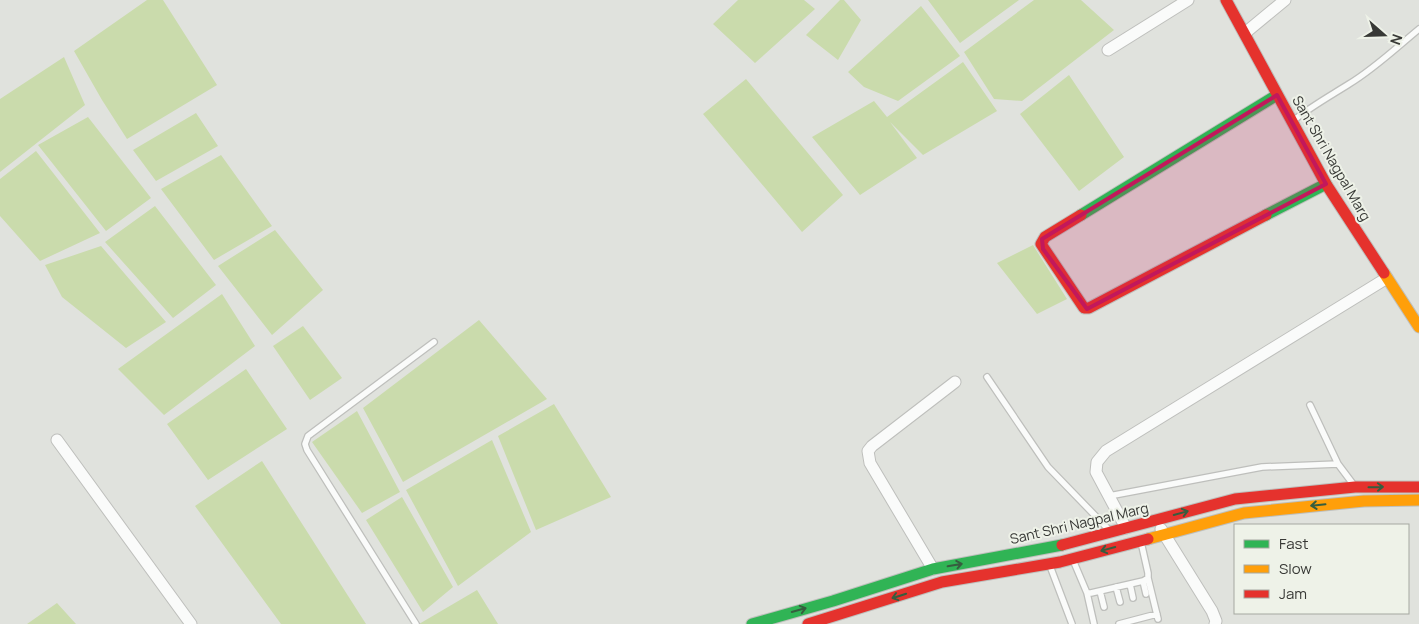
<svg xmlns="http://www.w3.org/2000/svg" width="1419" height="624" font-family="Manrope,sans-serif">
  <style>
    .green { fill: #cadbac }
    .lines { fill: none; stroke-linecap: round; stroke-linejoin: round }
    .lane-casing { stroke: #bebfbc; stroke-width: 8 }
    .street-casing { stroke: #bebfbc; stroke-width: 13 }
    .fast-casing { stroke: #bebfbc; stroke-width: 13 }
    .slow-casing { stroke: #bebfbc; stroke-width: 13 }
    .jam-casing { stroke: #bebfbc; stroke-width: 13 }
    .lane { stroke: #fafbfa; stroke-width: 5.5 }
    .street { stroke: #fafbfa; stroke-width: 11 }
    .fast { stroke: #30b455; stroke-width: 11 }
    .slow { stroke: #ff9f0a; stroke-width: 11 }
    .jam { stroke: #e5322d; stroke-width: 11 }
    .oneway { stroke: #365e3f }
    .marked { fill: #c2185b; fill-opacity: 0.2; stroke: #c2185b; stroke-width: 4; stroke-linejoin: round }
    .labels { text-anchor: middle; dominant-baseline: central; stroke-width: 4; stroke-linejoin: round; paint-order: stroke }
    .street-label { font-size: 14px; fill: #383936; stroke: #eef2e8 }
  </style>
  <rect width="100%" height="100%" fill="#e0e2dd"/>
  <path class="green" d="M 147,0 L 163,0 L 217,85 L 127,139 L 102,100 L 74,51 Z
    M 738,0 L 804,0 L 815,9 L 755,63 L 713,24 Z
    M 840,0 L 844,0 L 861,20 L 838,60 L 806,35 Z
    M 928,0 L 1019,0 L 960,43 Z
    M 1034,0 L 1081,0 L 1114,30 L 1022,101 L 994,99 L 964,52 Z
    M 921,6 L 960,56 L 898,101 L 864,87 L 848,72 Z
    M 64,57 L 85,105 L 0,172 L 0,99 Z
    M 963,62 L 997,111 L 923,155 L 890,122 L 917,158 L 860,195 L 812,137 L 874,101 L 887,117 Z
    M 1069,75 L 1124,157 L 1079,191 L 1020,114 Z
    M 746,79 L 843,195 L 802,232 L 703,114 Z
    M 196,113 L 218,146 L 156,181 L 133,150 Z
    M 88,117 L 151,198 L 106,231 L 38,145 Z
    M 36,151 L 100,233 L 40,261 L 0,216 L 0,179 Z
    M 221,155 L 272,226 L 214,260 L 161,189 Z
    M 155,206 L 216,285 L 173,318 L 105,242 Z
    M 275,230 L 323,290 L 272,335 L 218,266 Z
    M 1033,245 L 1067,299 L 1037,314 L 997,263 Z
    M 101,246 L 166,322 L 126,348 L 62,297 L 45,265 Z
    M 222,294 L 255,346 L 164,415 L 118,369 Z
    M 479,320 L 547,399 L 403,482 L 363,408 Z
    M 303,326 L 342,378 L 310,400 L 273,346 Z
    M 246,369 L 287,429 L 208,480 L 167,424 Z
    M 554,404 L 611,497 L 536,530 L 498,436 Z
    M 357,411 L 400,492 L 362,513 L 312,442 Z
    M 492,440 L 531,532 L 458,586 L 406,490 Z
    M 262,461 L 366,624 L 281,624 L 195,506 Z
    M 402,497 L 453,587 L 423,612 L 366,520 Z
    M 477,590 L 498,624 L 419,624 Z
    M 57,603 L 76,624 L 27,624 Z"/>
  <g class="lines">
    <g class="lane-casing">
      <path id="lane" d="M 1294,120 C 1312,106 1330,96 1349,84 C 1374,69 1396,48 1419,29
        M 987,377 L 1048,467 L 1110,531
        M 1310,405 L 1338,464 L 1353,484
        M 1109,496 L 1262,467 L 1338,464
        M 1073,560 L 1087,593 L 1091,593 L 1143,581 L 1148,578 L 1148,573 L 1141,542
        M 1050,566 L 1072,624
        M 1148,578 L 1158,619
        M 1143,581 L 1146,594
        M 1130,584 L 1133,598
        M 1116,587 L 1120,602
        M 1100,591 L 1104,607
        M 1087,593 L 1094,624
        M 416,624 L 307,450 L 305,444 L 308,436 L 434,342
        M 1119,624 L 1157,614"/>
    </g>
    <g class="street-casing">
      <path id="street" d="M 1245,33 L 1285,0
        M 1108,50 L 1188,0
        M 57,440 L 191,624
        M 1126,528 L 1096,472 L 1097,462 L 1106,451 L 1387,278
        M 1161,529 L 1212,611 L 1216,621 L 1215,624
        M 933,569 L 870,463 L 868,451 L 872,446 L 955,382"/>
    </g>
    <g class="fast-casing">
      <path id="fast" d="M 1081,215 L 1277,95
        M 1266,215 L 1326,184
        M 752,624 L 833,601 L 933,569 L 1062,545"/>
    </g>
    <g class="slow-casing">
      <path id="slow" d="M 1384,273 L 1419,327
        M 1148,539 L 1244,513 L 1364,501 L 1419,500"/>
    </g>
    <g class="jam-casing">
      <path id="jam" d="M 1226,0 L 1326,184 L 1384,273
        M 1081,215 L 1045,237 L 1041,244 L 1084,308 L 1089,308 L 1266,215
        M 1062,545 L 1235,499 L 1355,487 L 1419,487
        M 808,624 L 942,582 L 1060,562 L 1148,539"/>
    </g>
    <use href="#lane" class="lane"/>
    <use href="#street" class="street"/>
    <use href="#fast" class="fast"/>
    <use href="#slow" class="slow"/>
    <use href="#jam" class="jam"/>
  </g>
  <defs><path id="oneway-shaft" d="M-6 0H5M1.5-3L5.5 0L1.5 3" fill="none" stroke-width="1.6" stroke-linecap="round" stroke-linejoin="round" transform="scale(1.25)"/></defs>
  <g class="oneway">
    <use href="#oneway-shaft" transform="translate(1376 487) rotate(-1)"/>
    <use href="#oneway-shaft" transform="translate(1318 505) rotate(174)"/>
    <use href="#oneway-shaft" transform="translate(1181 513) rotate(-15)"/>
    <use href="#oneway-shaft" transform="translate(1108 549) rotate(165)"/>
    <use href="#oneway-shaft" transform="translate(955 565) rotate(-10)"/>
    <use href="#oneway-shaft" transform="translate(899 596) rotate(162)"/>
    <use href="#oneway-shaft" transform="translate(799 610) rotate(-16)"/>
  </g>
  <path class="marked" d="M 1277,95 L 1326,184 L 1087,309 L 1043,249 L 1042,239 Z"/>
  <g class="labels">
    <g class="street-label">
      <text transform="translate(1332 158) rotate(60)">Sant Shri Nagpal Marg</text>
      <text transform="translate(1079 523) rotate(-13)">Sant Shri Nagpal Marg</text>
    </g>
  </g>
  <rect x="1234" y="524" width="175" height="90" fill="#eef2e8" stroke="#a5a8a1"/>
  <rect x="1244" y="540" width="25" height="8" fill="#30b455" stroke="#a5a8a1"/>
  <text x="1279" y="549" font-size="15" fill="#383936">Fast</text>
  <rect x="1244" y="565" width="25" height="8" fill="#ff9f0a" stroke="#a5a8a1"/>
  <text x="1279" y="574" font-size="15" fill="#383936">Slow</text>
  <rect x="1244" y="590" width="25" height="8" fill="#e5322d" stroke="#a5a8a1"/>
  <text x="1279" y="599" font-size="15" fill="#383936">Jam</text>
  <g transform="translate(1384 35) rotate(110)" stroke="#eef2e8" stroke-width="4" paint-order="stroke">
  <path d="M0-4L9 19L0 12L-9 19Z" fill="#383936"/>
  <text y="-8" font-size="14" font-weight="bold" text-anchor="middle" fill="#383936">N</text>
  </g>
</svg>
